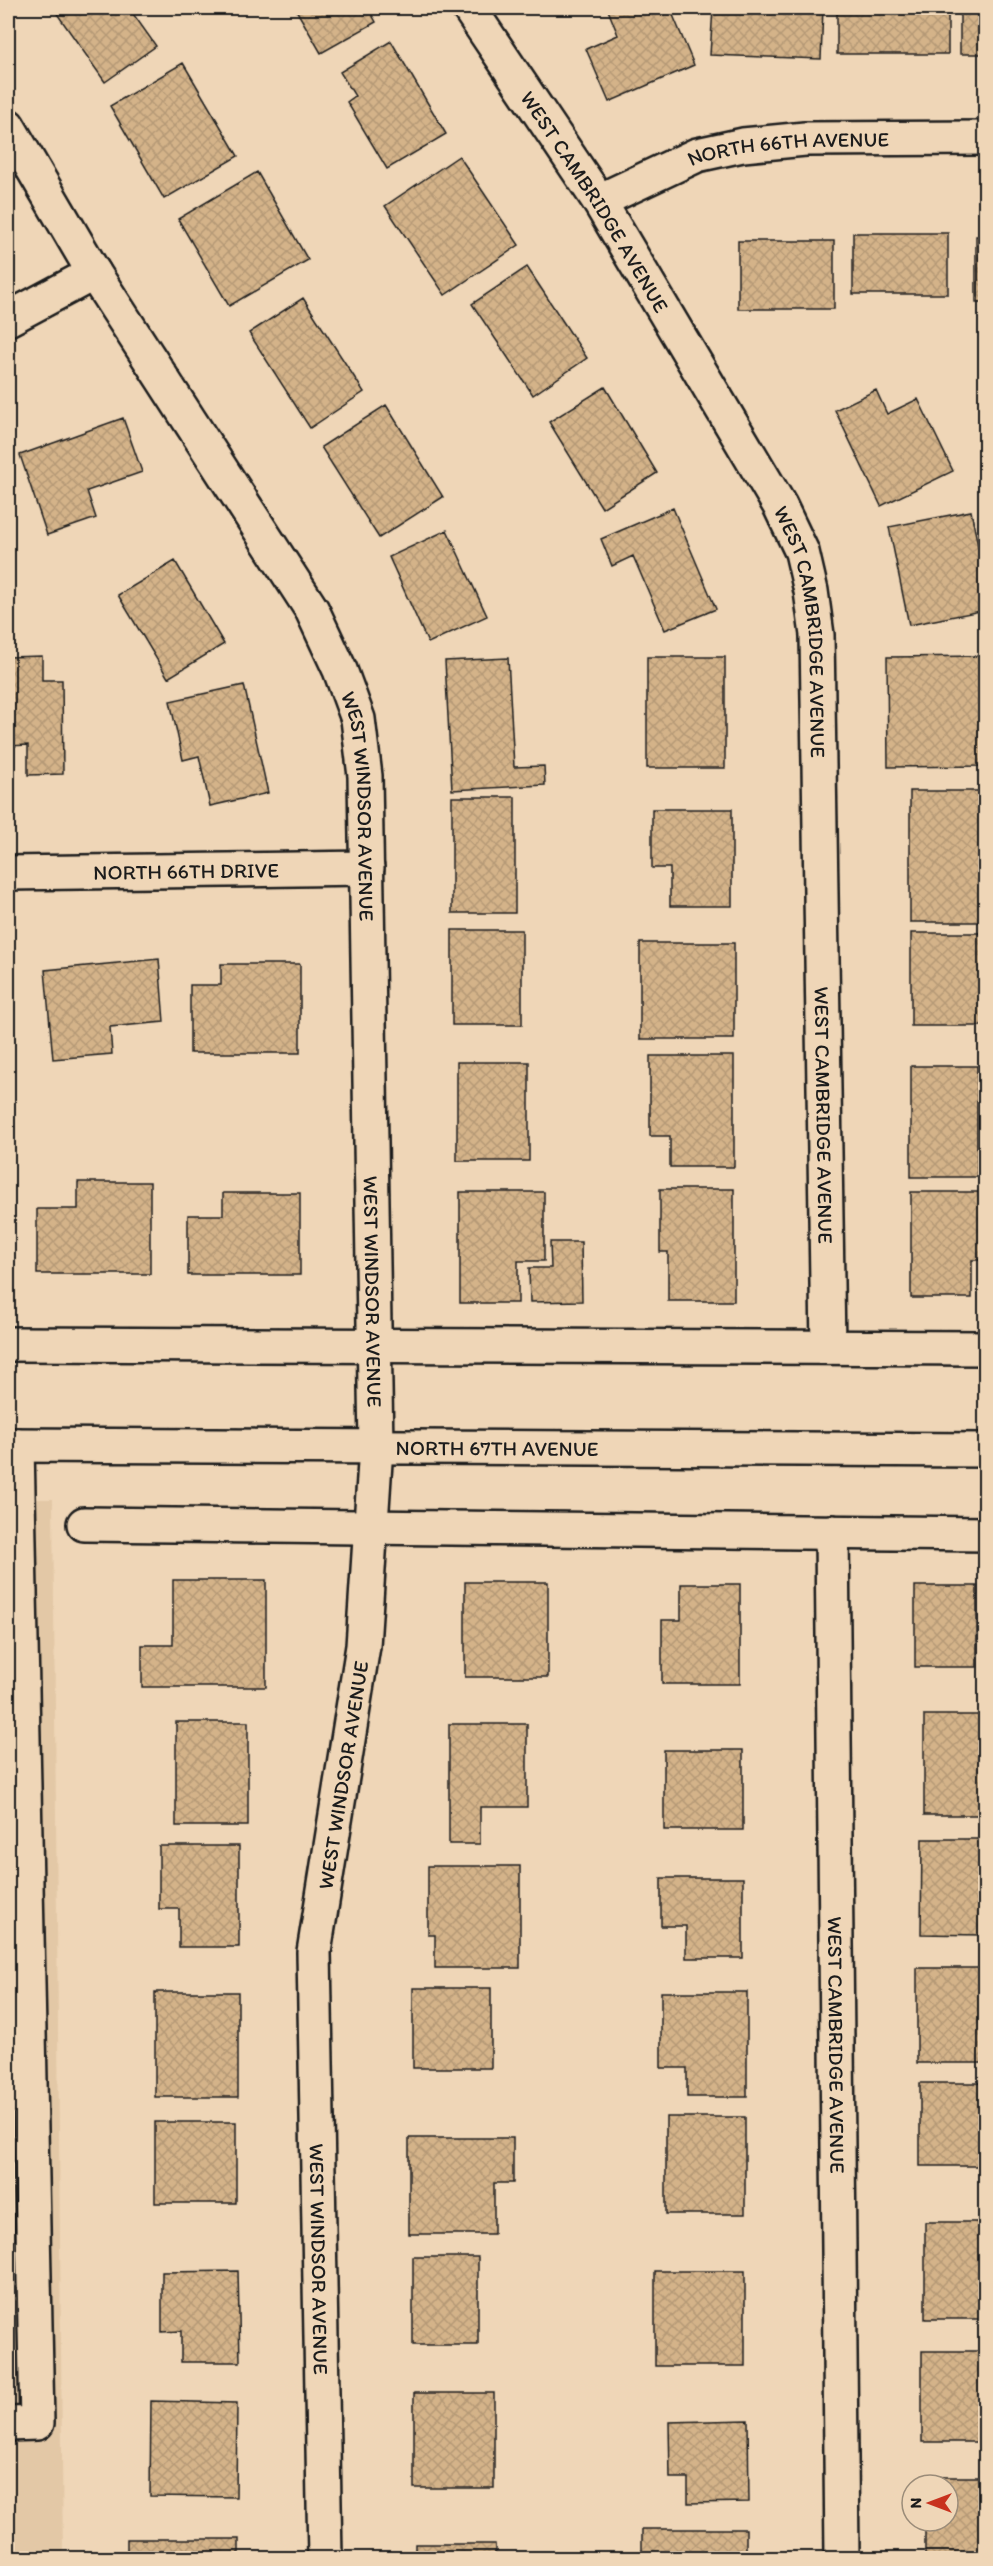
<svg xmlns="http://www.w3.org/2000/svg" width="993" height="2566" font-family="Itim,sans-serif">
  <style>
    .built { fill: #e3c8a6 }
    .building { fill: url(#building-cross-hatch); stroke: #1c1c1c; stroke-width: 1.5 }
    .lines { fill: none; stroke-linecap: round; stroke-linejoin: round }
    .minor-casing { stroke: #1c1c1c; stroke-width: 38 }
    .major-casing { stroke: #1c1c1c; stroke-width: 38 }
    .minor { stroke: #efd6b7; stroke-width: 33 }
    .major { stroke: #efd6b7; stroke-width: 33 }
    .labels { text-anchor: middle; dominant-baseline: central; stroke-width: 4.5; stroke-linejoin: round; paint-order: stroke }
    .street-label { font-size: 21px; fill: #1c1c1c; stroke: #efd6b7 }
  </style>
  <defs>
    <pattern id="building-cross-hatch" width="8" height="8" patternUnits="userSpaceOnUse" patternTransform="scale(1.5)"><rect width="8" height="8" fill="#d4b389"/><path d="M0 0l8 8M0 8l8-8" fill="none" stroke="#b59976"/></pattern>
  </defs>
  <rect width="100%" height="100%" fill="#efd6b7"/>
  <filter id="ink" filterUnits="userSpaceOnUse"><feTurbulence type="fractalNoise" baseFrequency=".0167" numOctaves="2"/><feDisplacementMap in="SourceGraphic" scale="12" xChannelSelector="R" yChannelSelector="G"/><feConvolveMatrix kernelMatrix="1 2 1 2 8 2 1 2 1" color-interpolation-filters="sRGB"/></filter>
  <g filter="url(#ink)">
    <path class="built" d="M 8,1499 L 53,1499 L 63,2558 L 8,2558 Z"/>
    <path class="building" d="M 53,8 L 129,8 L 156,46 L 105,82 Z
      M 295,8 L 368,8 L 376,22 L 321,53 Z
      M 614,8 L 670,8 L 694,65 L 609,102 L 586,49 L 618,35 L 608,10 Z
      M 713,8 L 823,8 L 821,59 L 710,55 Z
      M 837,8 L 948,8 L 948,54 L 837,54 Z
      M 960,8 L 986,8 L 986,54 L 960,54 Z
      M 391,41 L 446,134 L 387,169 L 347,102 L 355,96 L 340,72 Z
      M 183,63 L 238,156 L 164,199 L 110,106 Z
      M 459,156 L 519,245 L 445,295 L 385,206 Z
      M 257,172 L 308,260 L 229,306 L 178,219 Z
      M 853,233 L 948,233 L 948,294 L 853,294 Z
      M 976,236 L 986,236 L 986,302 L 976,302 Z
      M 738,241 L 834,241 L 834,309 L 738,309 Z
      M 527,267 L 587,358 L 533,395 L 472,304 Z
      M 303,298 L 364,392 L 310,428 L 249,333 Z
      M 605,387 L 657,473 L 602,508 L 549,422 Z
      M 876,390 L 887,414 L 918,399 L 953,471 L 881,506 L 835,410 Z
      M 386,405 L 443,497 L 379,538 L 321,447 Z
      M 123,418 L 142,472 L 87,491 L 96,518 L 47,535 L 20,455 Z
      M 673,508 L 716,609 L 665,630 L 633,556 L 612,566 L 601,539 Z
      M 971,511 L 986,585 L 986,610 L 909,625 L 889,527 Z
      M 447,530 L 487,616 L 428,643 L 389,557 Z
      M 175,561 L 224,644 L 168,678 L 118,595 Z
      M 42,656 L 42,680 L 62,680 L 63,774 L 28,775 L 28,745 L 8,746 L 8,657 Z
      M 986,656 L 986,766 L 888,767 L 887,657 Z
      M 647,657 L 725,657 L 725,768 L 647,768 Z
      M 508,658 L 514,767 L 544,766 L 545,785 L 452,790 L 445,661 Z
      M 244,685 L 268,793 L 210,806 L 199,756 L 183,760 L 170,701 Z
      M 910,791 L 986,791 L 986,922 L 910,922 Z
      M 452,797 L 515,797 L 515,913 L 452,913 Z
      M 652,809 L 732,809 L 732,906 L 670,906 L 670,868 L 652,868 Z
      M 452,930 L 522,930 L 522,1025 L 452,1025 Z
      M 911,933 L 986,933 L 986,1026 L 911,1026 Z
      M 640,943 L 734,943 L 734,1039 L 640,1039 Z
      M 159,959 L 164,1022 L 110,1027 L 112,1054 L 53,1059 L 45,970 Z
      M 221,964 L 300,964 L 300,1053 L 190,1053 L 190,985 L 221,985 Z
      M 8,1000 L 14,1002 L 8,1030 Z
      M 650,1056 L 734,1056 L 734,1167 L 670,1167 L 670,1136 L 650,1136 Z
      M 457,1062 L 529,1062 L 529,1161 L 457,1161 Z
      M 911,1066 L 977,1066 L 977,1177 L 911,1177 Z
      M 78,1182 L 150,1182 L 150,1274 L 37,1274 L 37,1209 L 78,1209 Z
      M 660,1189 L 734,1189 L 734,1301 L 668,1301 L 668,1252 L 660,1252 Z
      M 460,1192 L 544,1192 L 544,1261 L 518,1261 L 518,1303 L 460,1303 Z
      M 911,1192 L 986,1192 L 986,1260 L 972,1260 L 972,1298 L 911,1298 Z
      M 223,1193 L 300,1193 L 300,1275 L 188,1275 L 188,1215 L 223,1215 Z
      M 550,1242 L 581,1242 L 582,1301 L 530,1302 L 529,1268 L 551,1268 Z
      M 173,1580 L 266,1580 L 266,1687 L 142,1687 L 142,1645 L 173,1645 Z
      M 465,1582 L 548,1582 L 548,1677 L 465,1677 Z
      M 681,1584 L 740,1584 L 740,1684 L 662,1684 L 662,1620 L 681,1620 Z
      M 915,1586 L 977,1586 L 977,1667 L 915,1667 Z
      M 924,1715 L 986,1715 L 986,1815 L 924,1815 Z
      M 176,1722 L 248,1722 L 248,1826 L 176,1826 Z
      M 449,1724 L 527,1724 L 527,1807 L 480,1807 L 480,1844 L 449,1844 Z
      M 664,1750 L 743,1750 L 743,1830 L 664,1830 Z
      M 922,1839 L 981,1839 L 981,1935 L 921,1934 Z
      M 159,1846 L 239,1846 L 239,1947 L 179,1947 L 179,1909 L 159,1909 Z
      M 428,1866 L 520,1866 L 520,1968 L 435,1968 L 435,1935 L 428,1935 Z
      M 661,1878 L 743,1878 L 743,1958 L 686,1958 L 686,1926 L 661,1926 Z
      M 917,1968 L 986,1968 L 986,2063 L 917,2063 Z
      M 413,1988 L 491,1988 L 491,2068 L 413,2068 Z
      M 155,1992 L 238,1992 L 238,2097 L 155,2097 Z
      M 661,1992 L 747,1992 L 747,2097 L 687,2097 L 687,2068 L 661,2068 Z
      M 920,2083 L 982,2083 L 982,2166 L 920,2166 Z
      M 666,2117 L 745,2117 L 745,2214 L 666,2214 Z
      M 155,2122 L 236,2122 L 236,2203 L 155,2203 Z
      M 409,2138 L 513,2138 L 513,2183 L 494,2183 L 494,2234 L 409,2234 Z
      M 925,2222 L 986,2222 L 986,2319 L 925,2319 Z
      M 413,2257 L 478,2257 L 478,2345 L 413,2345 Z
      M 238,2271 L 240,2362 L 181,2362 L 181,2331 L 162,2332 L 162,2272 Z
      M 655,2271 L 745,2271 L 745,2366 L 655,2366 Z
      M 922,2351 L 986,2351 L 986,2442 L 922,2442 Z
      M 414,2393 L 494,2393 L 494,2488 L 414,2488 Z
      M 151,2401 L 237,2403 L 236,2497 L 150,2496 Z
      M 748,2420 L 749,2502 L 688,2503 L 688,2478 L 670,2478 L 669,2422 Z
      M 925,2477 L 986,2477 L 986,2558 L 925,2558 L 925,2521 L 948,2521 L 948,2485 L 925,2485 Z
      M 642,2529 L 746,2529 L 746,2558 L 642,2558 Z
      M 127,2539 L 239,2539 L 239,2558 L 127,2558 Z
      M 415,2544 L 495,2544 L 495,2558 L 415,2558 Z"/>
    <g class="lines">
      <g class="minor-casing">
        <g id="minor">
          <path id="s1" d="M 469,8 L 599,201 L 780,506 L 802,552 L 811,591 L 817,635 L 828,1347"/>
          <path id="s2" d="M 8,126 L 94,273 L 312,610 L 340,670 L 358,719 L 365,776 L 376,1447 L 363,1646 L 314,1952 L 325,2558"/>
          <path id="s3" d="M 599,201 L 697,155 L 743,145 L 805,139 L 986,138"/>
          <path d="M 8,319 L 94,273"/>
          <path id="s4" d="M 8,873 L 367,868"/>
          <path d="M 8,1344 L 986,1348"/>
          <path d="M 84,1524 L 986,1534"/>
          <path id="s5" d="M 832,1532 L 842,2558"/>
          <path d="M 8,2424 L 37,2423 L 17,1445"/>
        </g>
      </g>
      <g class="major-casing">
        <g id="major">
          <path id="s6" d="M 8,1445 L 986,1450"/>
        </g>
      </g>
      <use href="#minor" class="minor"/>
      <use href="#major" class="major"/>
    </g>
  </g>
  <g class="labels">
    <g class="street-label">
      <text stroke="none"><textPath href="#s3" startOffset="200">NORTH 66TH AVENUE</textPath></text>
      <text stroke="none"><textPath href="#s1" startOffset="231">WEST CAMBRIDGE AVENUE</textPath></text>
      <text stroke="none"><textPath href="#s1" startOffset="717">WEST CAMBRIDGE AVENUE</textPath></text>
      <text stroke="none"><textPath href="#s2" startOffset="777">WEST WINDSOR AVENUE</textPath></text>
      <text stroke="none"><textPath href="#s4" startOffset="178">NORTH 66TH DRIVE</textPath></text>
      <text stroke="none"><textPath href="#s1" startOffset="1203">WEST CAMBRIDGE AVENUE</textPath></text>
      <text stroke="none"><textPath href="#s2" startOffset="1263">WEST WINDSOR AVENUE</textPath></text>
      <text stroke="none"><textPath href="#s6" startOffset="489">NORTH 67TH AVENUE</textPath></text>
      <text transform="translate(343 1775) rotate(-81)">WEST WINDSOR AVENUE</text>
      <text stroke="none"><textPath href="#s5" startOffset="513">WEST CAMBRIDGE AVENUE</textPath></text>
      <text stroke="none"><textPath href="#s2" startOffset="2235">WEST WINDSOR AVENUE</textPath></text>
    </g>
  </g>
  <rect width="993" height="2566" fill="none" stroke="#efd6b7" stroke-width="30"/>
  <rect x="15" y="15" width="963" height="2536" fill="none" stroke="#1c1c1c" stroke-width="2" filter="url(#ink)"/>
  <g transform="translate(930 2503) rotate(270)"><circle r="28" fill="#efd6b7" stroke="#9b8c79" stroke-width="1.5"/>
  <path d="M0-4.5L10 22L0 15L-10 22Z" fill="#c8321e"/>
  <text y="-9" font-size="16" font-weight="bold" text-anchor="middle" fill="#1c1c1c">N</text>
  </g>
</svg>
